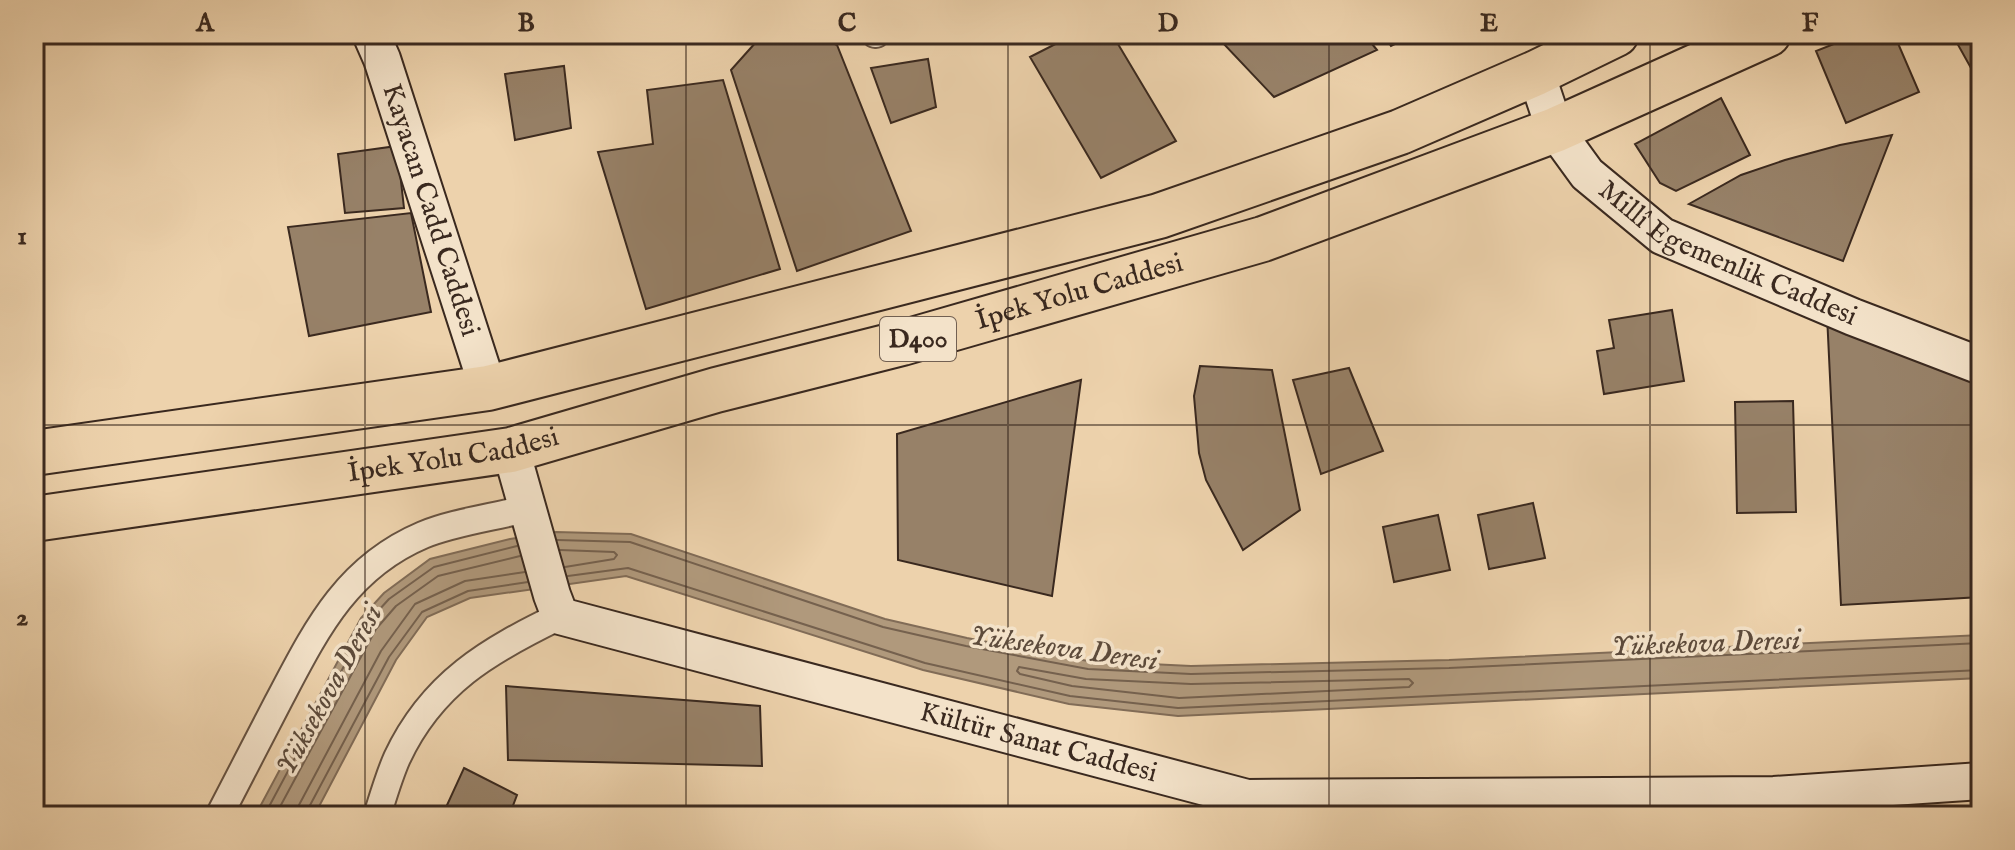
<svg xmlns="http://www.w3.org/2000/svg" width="2015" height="850" font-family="'IM FELL English',serif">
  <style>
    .water { fill: #b0997c; stroke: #816c57; stroke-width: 2 }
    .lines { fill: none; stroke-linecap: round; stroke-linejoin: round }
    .shore { stroke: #75614e; stroke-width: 2 }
    .building { fill: #978168; stroke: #3a291f; stroke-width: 2 }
    .street-casing { stroke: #675342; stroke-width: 30 }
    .secondary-casing { stroke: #3a291f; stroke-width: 40 }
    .highway-casing { stroke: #3a291f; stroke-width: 48 }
    .street { stroke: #f3e2c9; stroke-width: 26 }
    .secondary { stroke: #f3e2c9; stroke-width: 36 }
    .highway { stroke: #edd2ac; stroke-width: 44 }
    .grid { fill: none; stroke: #3a291f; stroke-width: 2; stroke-opacity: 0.55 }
    .labels { text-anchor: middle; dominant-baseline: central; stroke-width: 7; stroke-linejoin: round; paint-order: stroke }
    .shield { fill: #f3e2c9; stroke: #726052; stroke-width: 2 }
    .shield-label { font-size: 26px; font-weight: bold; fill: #3a291f }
    .street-label { font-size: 28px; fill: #3a291f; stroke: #f3e2c9 }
    .water-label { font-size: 30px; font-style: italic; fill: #5d4b3b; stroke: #f3e2c9 }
    .neatline { fill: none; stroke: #3a291f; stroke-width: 3 }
    .grid-label { font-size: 26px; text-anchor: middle; font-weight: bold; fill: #3a291f }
  </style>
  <rect width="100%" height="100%" fill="#edd2ac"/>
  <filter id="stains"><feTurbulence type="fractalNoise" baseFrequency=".0025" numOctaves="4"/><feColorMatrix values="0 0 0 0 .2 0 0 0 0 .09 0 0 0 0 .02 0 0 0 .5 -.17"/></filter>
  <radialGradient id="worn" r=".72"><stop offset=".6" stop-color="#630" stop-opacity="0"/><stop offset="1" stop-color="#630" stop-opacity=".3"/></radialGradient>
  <path class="water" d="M 556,532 L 631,534 L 885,619 L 967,638 L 1088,661 L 1191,666 L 1449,660 L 1981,635 L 1981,678 L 1178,716 L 1069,704 L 923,670 L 626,576 L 470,598 L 427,617 L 396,660 L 314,816 L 255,816 L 361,618 L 384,593 L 430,559 L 510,539 Z"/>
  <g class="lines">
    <path class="shore" d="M 557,540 L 630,542 L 883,627 L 966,646 L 1088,669 L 1191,674 L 1449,668 L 1981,643
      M 560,550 L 614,552 L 617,555 L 614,559 L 565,567
      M 568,576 L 628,568 L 925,663 L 1070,696 L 1178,708 L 1981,670
      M 1019,667 L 1086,679 L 1191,684 L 1409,679 L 1413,683 L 1409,687 L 1179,698 L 1072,686 L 1020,674 L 1017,671 Z
      M 264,816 L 367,623 L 389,599 L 434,567 L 517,546
      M 275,816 L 376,629 L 396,606 L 438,576 L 520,556
      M 297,816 L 299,805 L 381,651 L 415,604 L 465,581 L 525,572
      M 307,816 L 308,809 L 389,657 L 422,612 L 468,591 L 528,582"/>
  </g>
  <path class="building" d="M 785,34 L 814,34 L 837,45 L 911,231 L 797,271 L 731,70 L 757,41 Z
    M 1075,34 L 1112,34 L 1176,141 L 1101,178 L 1030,57 Z
    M 1218,34 L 1364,34 L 1377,50 L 1274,97 L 1221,41 Z
    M 1384,34 L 1415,34 L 1391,46 Z
    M 1859,34 L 1894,34 L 1919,92 L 1846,123 L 1816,51 Z
    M 1952,34 L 1981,34 L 1981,86 Z
    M 928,59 L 936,107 L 891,123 L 871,68 Z
    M 564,66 L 571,128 L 515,140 L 505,74 Z
    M 723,80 L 780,269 L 646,309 L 598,152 L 653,144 L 647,90 Z
    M 1721,98 L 1750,155 L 1676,191 L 1660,183 L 1635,144 Z
    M 1892,135 L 1843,261 L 1689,204 L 1741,175 L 1785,160 L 1840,145 Z
    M 397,146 L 404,208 L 345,213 L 338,154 Z
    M 411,213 L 431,312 L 309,336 L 288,227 Z
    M 1672,310 L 1684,381 L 1604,394 L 1597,351 L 1614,348 L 1609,320 Z
    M 1827,315 L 1981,382 L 1981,597 L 1841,605 Z
    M 1200,366 L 1272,370 L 1300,510 L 1243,550 L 1206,480 L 1199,453 L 1194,396 Z
    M 1349,368 L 1383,451 L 1321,474 L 1293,380 Z
    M 1081,380 L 1052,596 L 898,560 L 897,434 Z
    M 1793,401 L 1796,512 L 1737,513 L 1735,402 Z
    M 1533,503 L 1545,558 L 1489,569 L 1478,515 Z
    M 1438,515 L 1450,570 L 1394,582 L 1383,527 Z
    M 506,686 L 760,706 L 762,766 L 508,760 Z
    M 464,768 L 517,795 L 509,816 L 442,816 Z"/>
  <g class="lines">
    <g class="street-casing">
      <path id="street" d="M 875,34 L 876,34
        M 219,816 C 239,778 258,740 278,702 C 315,632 345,568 423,535 C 454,522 496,517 529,508
        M 377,816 C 383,797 389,776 397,758 C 432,683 489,650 560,616"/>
    </g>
    <g class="secondary-casing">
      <g id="secondary">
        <path id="s1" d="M 371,34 L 382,59 L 488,388"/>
        <path id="s2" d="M 1536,73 L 1555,130 L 1587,174 L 1662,236 L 1853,317 L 1981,366"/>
        <path id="s3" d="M 511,450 L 552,595 L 560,616 L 1247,798 L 1774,795 L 1981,781"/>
      </g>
    </g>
    <g class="highway-casing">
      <g id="highway">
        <path d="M 34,453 L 488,388 L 1159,216 L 1400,132 L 1536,73 L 1616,34"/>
        <path id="s4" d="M 34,519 L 511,450 L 716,390 L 902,343 L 1263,239 L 1555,130 L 1768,34"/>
      </g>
    </g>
    <use href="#street" class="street"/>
    <use href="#secondary" class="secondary"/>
    <use href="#highway" class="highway"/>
  </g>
  <path class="grid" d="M 365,34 L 365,816M 686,34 L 686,816M 1008,34 L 1008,816M 1329,34 L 1329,816M 1650,34 L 1650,816M 34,425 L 1981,425"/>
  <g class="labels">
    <rect class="shield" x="880" y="317" width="76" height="44" rx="6"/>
    <g class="shield-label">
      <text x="918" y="339">D400</text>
    </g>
    <g class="street-label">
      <text stroke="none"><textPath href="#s1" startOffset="186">Kayacan Cadd Caddesi</textPath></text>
      <text stroke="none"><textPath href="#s2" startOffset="278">Millî Egemenlik Caddesi</textPath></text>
      <text stroke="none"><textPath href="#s4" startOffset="1072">İpek Yolu Caddesi</textPath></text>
      <text stroke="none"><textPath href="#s4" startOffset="424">İpek Yolu Caddesi</textPath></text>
      <text stroke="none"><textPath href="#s3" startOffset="668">Kültür Sanat Caddesi</textPath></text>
    </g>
    <g class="water-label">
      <text transform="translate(1706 644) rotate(-2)">Yüksekova Deresi</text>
      <text transform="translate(1064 649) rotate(8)">Yüksekova Deresi</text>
      <text transform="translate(330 690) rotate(-61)">Yüksekova Deresi</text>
    </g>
  </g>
  <rect width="2015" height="850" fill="none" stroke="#edd2ac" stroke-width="88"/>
  <rect x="44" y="44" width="1927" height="762" class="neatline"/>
  <g class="grid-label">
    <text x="205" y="31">A</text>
    <text x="526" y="31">B</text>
    <text x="847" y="31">C</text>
    <text x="1168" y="31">D</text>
    <text x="1489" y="31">E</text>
    <text x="1810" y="31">F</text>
    <text x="22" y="244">1</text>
    <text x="22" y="625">2</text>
  </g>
  <rect width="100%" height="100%" filter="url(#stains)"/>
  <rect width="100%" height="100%" fill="url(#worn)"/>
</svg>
